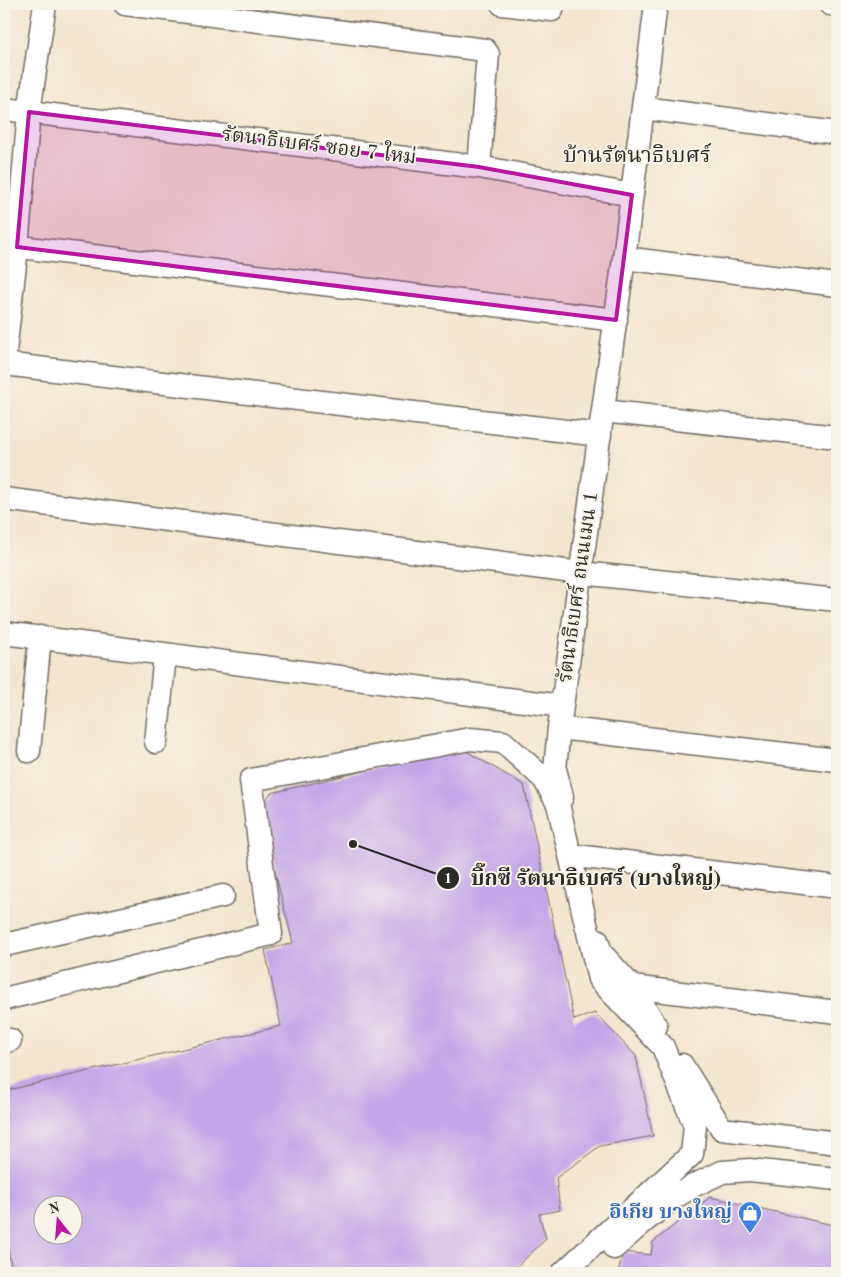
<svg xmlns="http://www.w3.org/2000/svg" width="841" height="1277" font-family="'Old Standard TT','Noto Serif Thai',serif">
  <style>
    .building { fill: #c3a6e7; fill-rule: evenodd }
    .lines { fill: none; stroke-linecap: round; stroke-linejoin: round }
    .minor-casing { stroke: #716c64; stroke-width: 25 }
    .minor { stroke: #fff; stroke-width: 22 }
    .marked { fill: #b5179e; fill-opacity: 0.2; stroke: #b5179e; stroke-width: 4; stroke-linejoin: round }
    .labels { text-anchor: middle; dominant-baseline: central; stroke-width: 4; stroke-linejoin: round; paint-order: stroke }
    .street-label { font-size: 20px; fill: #2b2b2b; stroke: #f7f3e8 }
    .shop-label { font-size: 20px; font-weight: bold; fill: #366cbe; stroke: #f7f3e8; text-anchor: end }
    .quarter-label { font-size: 22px; fill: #2b2b2b; stroke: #f7f3e8 }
    .leader { fill: none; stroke: #2b2b2b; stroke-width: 2 }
    .callout-dot { fill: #2b2b2b; stroke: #f7f3e8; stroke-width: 2 }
    .mark-label { font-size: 15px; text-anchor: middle; font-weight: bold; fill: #fff }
    .callout-label { font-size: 21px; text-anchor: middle; font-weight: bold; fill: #2b2b2b; stroke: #f7f3e8; stroke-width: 4; stroke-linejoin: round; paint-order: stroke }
  </style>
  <rect width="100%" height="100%" fill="#f7f3e8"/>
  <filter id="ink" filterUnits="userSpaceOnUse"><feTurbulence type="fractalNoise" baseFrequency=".02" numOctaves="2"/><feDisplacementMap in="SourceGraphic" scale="10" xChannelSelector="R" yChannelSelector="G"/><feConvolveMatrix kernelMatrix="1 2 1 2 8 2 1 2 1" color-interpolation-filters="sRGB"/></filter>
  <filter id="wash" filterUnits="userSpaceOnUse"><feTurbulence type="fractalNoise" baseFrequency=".0096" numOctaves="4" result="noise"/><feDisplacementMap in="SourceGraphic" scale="20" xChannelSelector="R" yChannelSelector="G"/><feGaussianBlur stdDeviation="1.12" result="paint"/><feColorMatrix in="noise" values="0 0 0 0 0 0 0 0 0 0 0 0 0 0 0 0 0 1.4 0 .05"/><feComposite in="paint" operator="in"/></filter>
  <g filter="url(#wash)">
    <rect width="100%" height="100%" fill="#f3e6ce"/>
    <g id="blocks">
      <path class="building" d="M 461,748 L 524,785 L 574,1020 L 595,1013 L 636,1056 L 653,1136 L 600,1146 L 556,1178 L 560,1210 L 539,1214 L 546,1239 L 510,1273 L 13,1273 L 4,1233 L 4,1091 L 281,1026 L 265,950 L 293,943 L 259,809 L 271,793 ZM 42,1204 L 72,1204 L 72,1234 L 42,1234 Z
        M 710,1197 L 837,1226 L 837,1273 L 618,1273 L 623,1252 L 651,1255 L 653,1242 Z"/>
    </g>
  </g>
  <g filter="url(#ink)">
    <use href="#blocks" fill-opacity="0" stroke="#716c64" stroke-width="1"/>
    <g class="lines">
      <g class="minor-casing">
        <path id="minor" d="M 125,4 L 485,50 L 488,54 L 479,167
          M 502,4 L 552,10 L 553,4
          M 830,4 L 837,5
          M 643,108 L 837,133
          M 4,109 L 29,112 L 479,167 L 632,195
          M 4,245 L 616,320
          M 624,258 L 837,285
          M 4,361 L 17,247 L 29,112 L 45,4
          M 4,364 L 600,435
          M 603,411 L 837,437
          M 4,499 L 581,573 L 837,600
          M 4,633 L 562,706
          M 559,728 L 837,760
          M 156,742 L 165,655
          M 29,751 L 40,637
          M 562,797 L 555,769 L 559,728 L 624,258 L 656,4
          M 576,856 L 837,887
          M 597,940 L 601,953 L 632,987 L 656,1026
          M 4,945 L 223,896
          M 632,987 L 837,1012
          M 4,999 L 271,934 L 251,780 L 470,739 L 503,742 L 544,779 L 558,804 L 599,979 L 663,1047 L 695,1126 L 692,1154 L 563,1273
          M 4,1042 L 10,1040
          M 682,1065 L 722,1129 L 837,1143
          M 614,1248 L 641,1224 L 675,1197 L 693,1186 L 722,1172 L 750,1170 L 837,1179"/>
      </g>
      <use href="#minor" class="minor"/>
    </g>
  </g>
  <path class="marked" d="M 29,112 L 479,167 L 632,195 L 616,320 L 17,247 Z"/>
  <defs>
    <g id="shop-pin" transform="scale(1.25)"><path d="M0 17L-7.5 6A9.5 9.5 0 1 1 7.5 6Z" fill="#3f7fe0" stroke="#f7f3e8"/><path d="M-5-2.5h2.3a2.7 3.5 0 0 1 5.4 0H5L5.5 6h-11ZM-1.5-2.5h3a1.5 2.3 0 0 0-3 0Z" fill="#fff"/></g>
  </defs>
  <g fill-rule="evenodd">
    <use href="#shop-pin" x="750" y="1213"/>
  </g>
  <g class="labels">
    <g class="street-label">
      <text transform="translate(319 147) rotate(7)">รัตนาธิเบศร์ ซอย 7 ใหม่</text>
      <text transform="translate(579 587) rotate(-82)">รัตนาธิเบศร์ ถนนเมน 1</text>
    </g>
    <g class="shop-label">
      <text x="732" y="1213">อิเกีย บางใหญ่</text>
    </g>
    <g class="quarter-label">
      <text x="637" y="156">บ้านรัตนาธิเบศร์</text>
    </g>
  </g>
  <path class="leader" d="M353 844L448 878"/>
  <g class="callout-dot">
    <circle cx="353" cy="844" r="5"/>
    <circle cx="448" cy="878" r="12"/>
  </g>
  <g class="mark-label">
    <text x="448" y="883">1</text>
  </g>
  <g class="callout-label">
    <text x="596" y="885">บิ๊กซี รัตนาธิเบศร์ (บางใหญ่)</text>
  </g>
  <rect width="841" height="1277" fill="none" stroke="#f7f3e8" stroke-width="20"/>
  <g transform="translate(58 1220) rotate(343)"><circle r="24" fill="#f7f3e8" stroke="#a5a39c"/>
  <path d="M0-4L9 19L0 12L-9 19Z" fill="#b5179e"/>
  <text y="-8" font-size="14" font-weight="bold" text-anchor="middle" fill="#2b2b2b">N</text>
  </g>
</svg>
